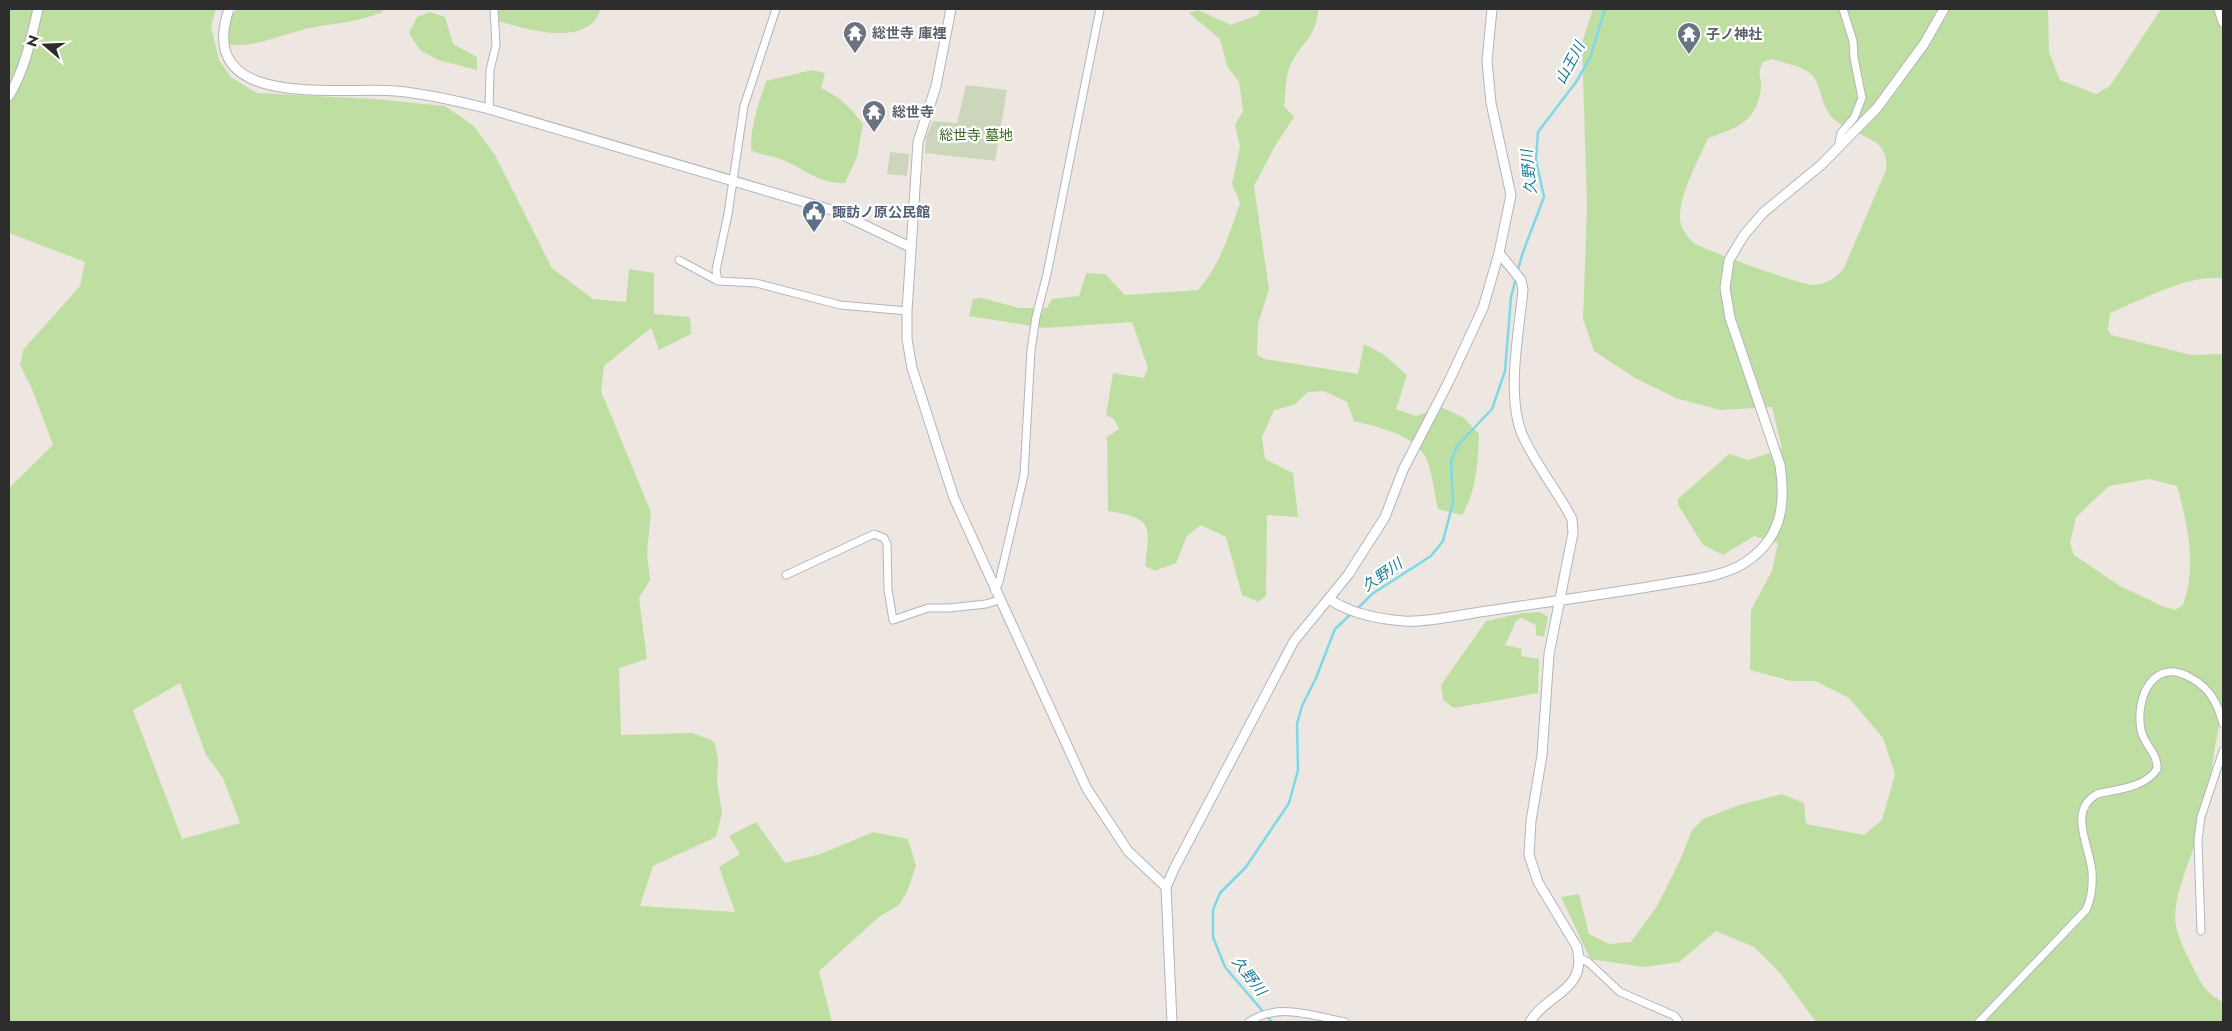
<svg xmlns="http://www.w3.org/2000/svg" width="2232" height="1031" font-family="Jost,'Noto Sans JP',sans-serif">
  <style>
    .green { fill: #bfdfa2; fill-rule: evenodd }
    .cemetery { fill: #cbd6ba }
    .lines { fill: none; stroke-linecap: round; stroke-linejoin: round }
    .stream { stroke: #7dd9e7; stroke-width: 2.5 }
    .minor-casing { stroke: #b1b5bc; stroke-width: 9 }
    .tertiary-casing { stroke: #b1b5bc; stroke-width: 11 }
    .minor { stroke: #fff; stroke-width: 7 }
    .tertiary { stroke: #fff; stroke-width: 9 }
    .labels { text-anchor: middle; dominant-baseline: central; stroke-width: 4.5; stroke-linejoin: round; paint-order: stroke }
    .worship-label { font-size: 14px; font-weight: bold; fill: #5b616d; stroke: #fff; text-anchor: start }
    .park-label { font-size: 14px; fill: #396721; stroke: #fff }
    .service-label { font-size: 14px; font-weight: bold; fill: #4e5e75; stroke: #fff; text-anchor: start }
    .water-label { font-size: 15px; font-style: italic; fill: #187c97; stroke: #fff }
  </style>
  <rect width="100%" height="100%" fill="#eee7e1"/>
  <path class="green" d="M 9,9 L 216,9 L 211,27 L 219,60 L 231,77 L 257,93 L 375,99 L 445,106 L 474,126 L 495,155 L 552,268 L 593,299 L 626,302 L 629,269 L 654,273 L 654,314 L 690,317 L 691,334 L 659,350 L 651,328 L 604,366 L 601,391 L 651,512 L 647,553 L 650,580 L 639,598 L 647,659 L 619,668 L 621,735 L 692,733 L 711,740 L 715,744 L 718,759 L 717,781 L 722,813 L 716,837 L 653,866 L 640,906 L 735,912 L 719,867 L 740,854 L 729,836 L 756,822 L 785,863 L 821,854 L 873,832 L 908,839 L 916,866 L 907,892 L 899,905 L 880,916 L 819,971 L 832,1022 L 9,1022 L 9,488 L 53,445 L 32,389 L 20,365 L 23,350 L 80,286 L 85,262 L 9,233 ZM 180,683 L 206,755 L 223,778 L 240,823 L 182,839 L 133,710 Z
    M 238,9 L 383,9 L 383,12 C 359,22 335,23 310,28 C 287,32 245,53 223,42 L 231,15 Z
    M 496,9 L 601,9 C 599,14 595,22 590,25 C 567,42 521,28 498,21 Z
    M 1260,9 L 1318,9 C 1318,35 1301,43 1291,64 C 1285,75 1286,94 1284,106 L 1294,117 L 1275,146 L 1254,186 L 1269,289 L 1258,324 L 1257,355 L 1265,359 L 1358,374 L 1364,344 L 1383,354 L 1407,375 L 1396,409 L 1416,416 L 1441,407 L 1464,418 L 1479,434 C 1478,462 1477,490 1462,515 L 1438,509 C 1435,496 1431,465 1425,456 C 1411,433 1377,427 1354,421 L 1347,402 L 1324,391 L 1308,392 L 1294,405 L 1274,410 L 1262,437 L 1265,459 L 1293,473 L 1298,517 L 1267,515 L 1266,596 L 1258,602 L 1242,595 L 1226,537 L 1201,525 L 1187,536 L 1176,563 L 1155,571 L 1145,566 C 1150,525 1153,518 1108,511 L 1107,437 L 1119,429 L 1114,419 L 1106,415 L 1113,373 L 1144,378 L 1148,368 L 1132,322 L 1045,328 L 969,316 L 973,299 L 982,298 L 1019,308 L 1047,308 L 1052,299 L 1079,296 L 1086,273 L 1105,274 L 1125,295 L 1198,290 C 1220,265 1229,235 1240,203 L 1232,184 L 1240,147 L 1235,125 L 1243,111 L 1239,82 L 1227,66 L 1220,39 L 1189,13 L 1198,10 L 1231,25 L 1258,15 Z
    M 1593,9 L 2048,9 L 2049,52 L 2060,80 L 2096,94 L 2110,86 L 2161,9 L 2223,9 L 2223,279 C 2192,273 2146,298 2117,310 L 2110,313 L 2108,330 L 2111,335 L 2191,355 L 2223,354 L 2223,710 C 2213,744 2212,780 2204,815 C 2198,845 2170,897 2176,926 C 2179,940 2186,953 2192,965 C 2201,983 2204,992 2223,1002 L 2223,1022 L 1816,1022 L 1780,973 L 1754,947 L 1716,931 L 1679,962 L 1644,967 L 1590,959 L 1561,897 L 1579,894 L 1589,934 L 1609,944 L 1631,942 L 1657,906 L 1681,858 L 1692,830 L 1703,819 L 1739,805 L 1782,794 L 1804,803 L 1806,824 L 1864,835 L 1882,820 L 1895,774 L 1883,738 L 1849,698 L 1815,681 L 1791,681 L 1750,670 L 1751,610 L 1772,571 L 1778,543 L 1754,536 L 1723,555 L 1703,545 L 1678,505 L 1678,499 L 1729,454 L 1748,460 L 1782,449 L 1772,407 L 1720,410 L 1676,398 L 1635,378 L 1594,351 L 1583,319 L 1587,206 L 1582,43 ZM 1772,59 C 1784,63 1803,66 1812,75 C 1823,87 1819,108 1837,122 C 1859,139 1890,136 1886,170 L 1843,270 C 1834,279 1827,284 1813,285 C 1804,286 1704,250 1694,243 C 1689,240 1683,230 1681,225 C 1675,201 1699,160 1708,138 C 1737,128 1757,122 1761,88 C 1762,74 1756,77 1763,62 ZM 2149,479 L 2177,486 C 2188,526 2197,565 2183,605 L 2175,610 L 2162,606 L 2120,586 L 2074,555 L 2070,543 L 2076,517 L 2109,486 Z
    M 430,12 L 445,17 L 453,44 L 477,57 L 477,70 L 438,60 L 420,50 L 409,33 L 417,17 Z
    M 812,70 L 825,73 L 821,88 C 840,97 850,107 863,124 L 857,157 L 845,183 C 815,184 803,166 777,158 C 767,155 760,155 751,150 C 751,122 758,107 766,81 Z
    M 1540,612 L 1548,617 L 1544,637 L 1536,635 L 1536,625 L 1522,618 L 1516,621 L 1505,645 L 1522,649 L 1521,656 L 1539,659 L 1538,693 L 1454,708 L 1443,700 L 1441,685 L 1486,621 L 1522,613 Z"/>
  <path class="cemetery" d="M 966,85 L 1007,90 L 995,161 L 925,153 L 926,137 L 933,121 L 957,123 Z
    M 890,152 L 909,154 L 907,176 L 887,174 Z"/>
  <g class="lines">
    <path class="stream" d="M 1517,273 L 1523,252 L 1544,197 L 1536,160 L 1538,132 L 1576,82 L 1590,58 L 1605,9
      M 1356,610 L 1372,594 L 1431,556 L 1443,541 L 1453,502 L 1451,461 L 1457,446 L 1492,409 L 1505,371 L 1511,297 L 1516,278
      M 1272,1022 L 1225,967 L 1213,937 L 1213,910 L 1220,893 L 1246,867 L 1289,803 L 1298,770 L 1297,724 L 1302,706 L 1316,678 L 1335,629 L 1352,613"/>
    <g class="minor-casing">
      <path id="minor" d="M 489,109 L 490,70 L 496,45 L 494,9
        M 1838,148 L 1841,133 L 1854,118 L 1862,98 L 1854,58 L 1853,41 L 1843,9
        M 679,260 L 718,281 L 756,283 L 840,305 L 907,311
        M 718,281 L 716,270 L 728,214 L 744,106 L 776,9
        M 786,575 L 874,534 L 884,538 L 887,544 L 888,590 L 893,620 L 928,608 L 949,608 L 986,604 L 999,600
        M 995,591 L 999,582 L 1024,475 L 1031,350 L 1036,317 L 1047,274 L 1100,9
        M 2201,931 L 2198,840 L 2201,817 L 2223,751
        M 1580,958 L 1588,962 L 1620,992 L 1675,1016 L 1679,1022
        M 1249,1022 C 1278,1002 1314,1016 1345,1022
        M 1979,1022 L 2086,910 C 2092,897 2093,886 2092,872 C 2090,846 2067,811 2097,794 C 2117,789 2145,788 2157,769 C 2158,753 2144,745 2141,730 C 2135,698 2153,656 2191,678 C 2210,688 2218,704 2223,724"/>
    </g>
    <g class="tertiary-casing">
      <path id="tertiary" d="M 229,9 C 194,112 340,86 396,91 C 428,94 458,101 489,109 L 835,211 L 910,247
        M 951,9 L 936,86 L 918,142 L 907,311 L 907,339 L 912,368 L 954,498 L 1087,789 L 1128,851 L 1166,887
        M 2219,9 L 2223,22
        M 9,96 C 25,69 31,39 38,9
        M 1499,253 L 1521,280 L 1523,290 C 1519,332 1506,395 1522,434 C 1535,464 1557,490 1572,519 L 1573,533 L 1549,654 L 1542,755 L 1531,821 L 1529,855 L 1538,882 L 1577,947 C 1588,991 1547,993 1530,1022
        M 1329,599 C 1351,614 1377,619 1404,621 C 1426,623 1464,614 1487,611 C 1547,602 1607,594 1666,584 C 1693,579 1723,577 1746,562 C 1782,538 1786,504 1780,465 L 1730,318 L 1725,288 L 1729,260 L 1744,235 L 1764,212 L 1821,165 L 1877,108 L 1924,44 L 1944,9
        M 1172,1022 L 1166,887 L 1175,867 L 1294,641 L 1348,575 L 1385,517 L 1403,470 L 1449,381 L 1483,308 L 1499,253 L 1511,195 L 1491,103 L 1487,61 L 1492,9"/>
    </g>
    <use href="#minor" class="minor"/>
    <use href="#tertiary" class="tertiary"/>
  </g>
  <defs>
    <g id="temple-pin" transform="scale(1.25)"><path d="M0 17L-7.5 6A9.5 9.5 0 1 1 7.5 6Z" fill="#6b7280" stroke="#fff"/><path d="M0-6L5-2H3V0L6.5 2.5H4V6H1.5V3h-3V6H-4V2.5H-6.5L-3 0V-2H-5Z" fill="#fff"/></g>
    <g id="civic-pin" transform="scale(1.25)"><path d="M0 17L-7.5 6A9.5 9.5 0 1 1 7.5 6Z" fill="#5c6f8a" stroke="#fff"/><path d="M-.6-6.5H3V-4.5H.6V-3L4-1V1h2V6H-6V1h2V-1L-.6-3ZM-1.2 2.5V6h2.4V2.5Z" fill="#fff"/></g>
  </defs>
  <g fill-rule="evenodd">
    <use href="#temple-pin" x="855" y="33"/>
    <use href="#temple-pin" x="1689" y="34"/>
    <use href="#temple-pin" x="874" y="112"/>
    <use href="#civic-pin" x="814" y="212"/>
  </g>
  <g class="labels">
    <g class="worship-label">
      <text x="872" y="33">総世寺 庫裡</text>
      <text x="1706" y="34">子ノ神社</text>
      <text x="892" y="112">総世寺</text>
    </g>
    <g class="park-label">
      <text x="976" y="135">総世寺 墓地</text>
    </g>
    <g class="service-label">
      <text x="832" y="212">諏訪ノ原公民館</text>
    </g>
    <g class="water-label">
      <text transform="translate(1570 63) rotate(-62)">山王川</text>
      <text transform="translate(1529 172) rotate(-96)">久野川</text>
      <text transform="translate(1382 575) rotate(-35)">久野川</text>
      <text transform="translate(1249 976) rotate(52)">久野川</text>
    </g>
  </g>
  <rect width="2232" height="1031" fill="none" stroke="#2d2d2d" stroke-width="20"/>
  <g transform="translate(45 45) rotate(289)" stroke="#ffffff" stroke-width="4" paint-order="stroke">
  <path d="M0-4L9 19L0 12L-9 19Z" fill="#2d2d2d"/>
  <text y="-8" font-size="14" font-weight="bold" text-anchor="middle" fill="#2d2d2d">N</text>
  </g>
</svg>
